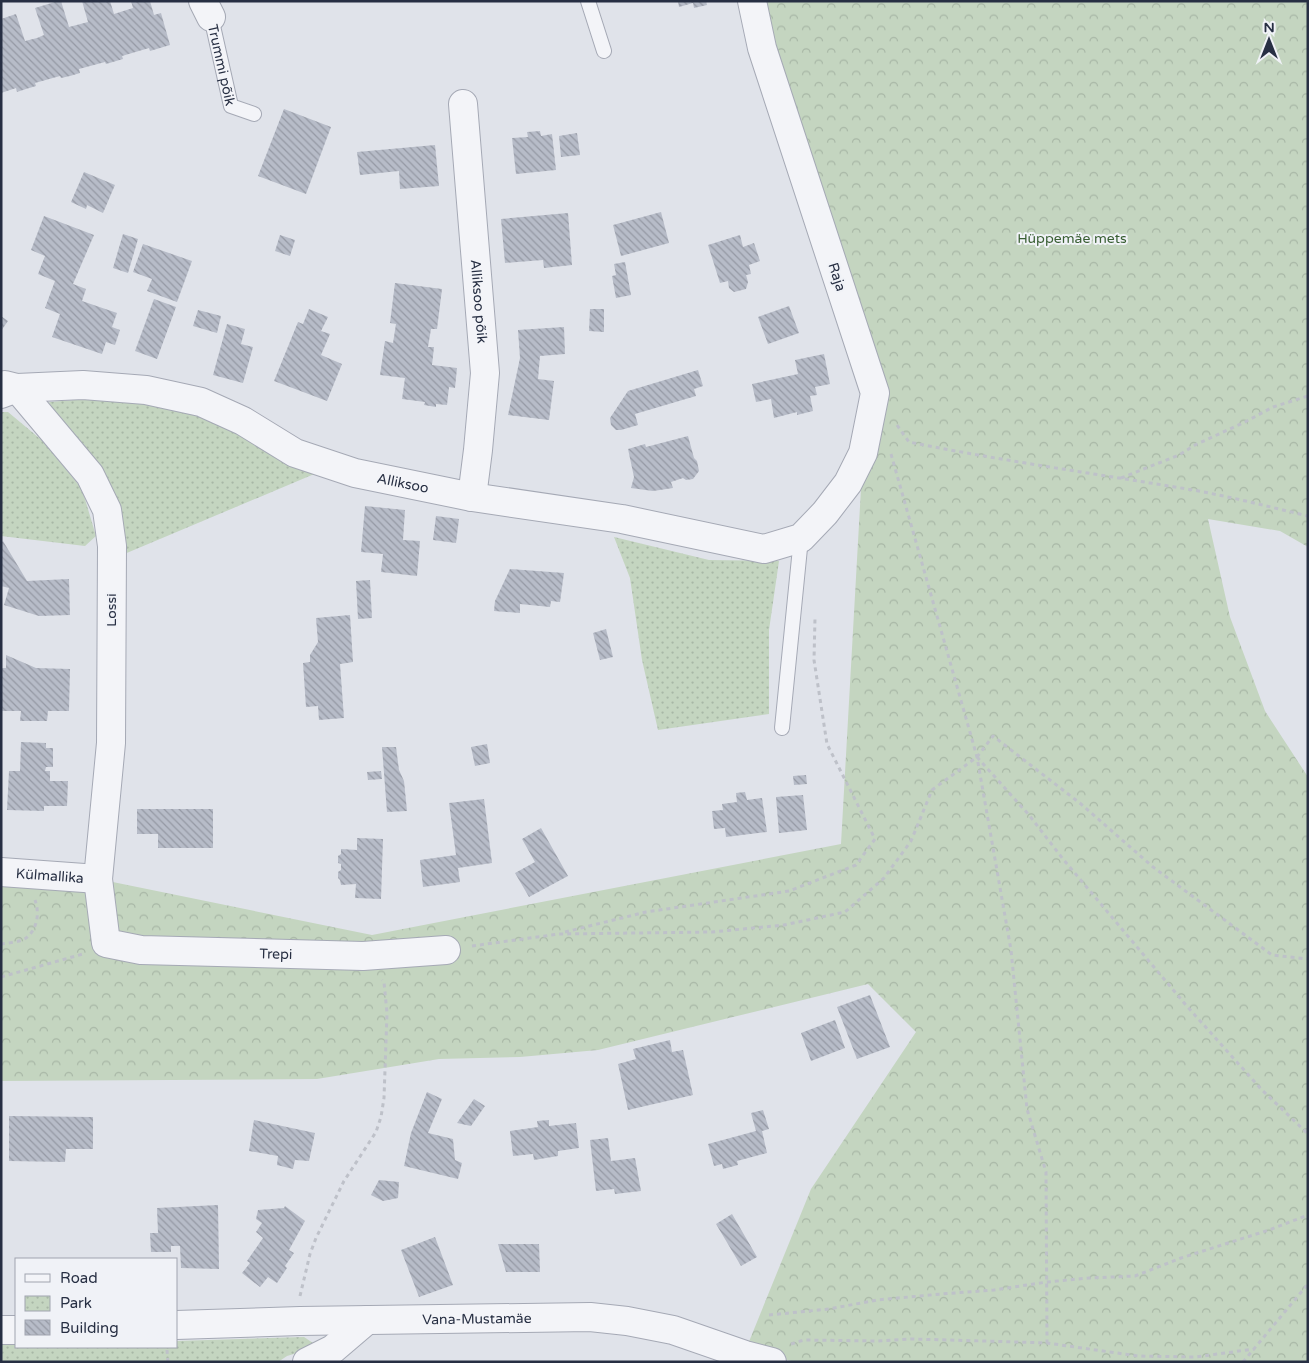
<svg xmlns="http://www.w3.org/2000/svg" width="1309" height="1363" font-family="'Varela Round',sans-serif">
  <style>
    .forest { fill: url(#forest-crowns) }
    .park { fill: url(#park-dots) }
    .building { fill: url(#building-back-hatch) }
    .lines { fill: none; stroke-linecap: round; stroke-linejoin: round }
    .lane-casing { stroke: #a5a9b5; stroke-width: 16 }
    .street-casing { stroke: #a5a9b5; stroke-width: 30 }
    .path { stroke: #bec1c9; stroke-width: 3; stroke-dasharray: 4 4; stroke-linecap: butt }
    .lane { stroke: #f3f4f8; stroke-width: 14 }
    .street { stroke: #f3f4f8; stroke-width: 28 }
    .labels { text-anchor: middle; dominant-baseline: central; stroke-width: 4; stroke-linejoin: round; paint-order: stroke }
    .street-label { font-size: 14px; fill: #272f43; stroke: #f0f2f7 }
    .park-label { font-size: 14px; fill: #395f33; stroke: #f0f2f7 }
  </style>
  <defs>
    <pattern id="forest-crowns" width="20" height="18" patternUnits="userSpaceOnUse" patternTransform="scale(1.25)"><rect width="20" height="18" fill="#c4d5c0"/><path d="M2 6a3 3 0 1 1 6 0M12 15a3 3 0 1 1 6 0" fill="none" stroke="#a8b7a6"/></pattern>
    <pattern id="park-dots" width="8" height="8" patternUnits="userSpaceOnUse" patternTransform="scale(1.25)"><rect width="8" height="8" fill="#c4d5c0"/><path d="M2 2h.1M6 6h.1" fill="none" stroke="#a8b7a6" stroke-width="1.8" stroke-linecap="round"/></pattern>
    <pattern id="building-back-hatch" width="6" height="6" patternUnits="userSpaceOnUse" patternTransform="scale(1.25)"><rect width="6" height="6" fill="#b7bcc8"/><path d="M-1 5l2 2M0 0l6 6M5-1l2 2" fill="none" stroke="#9599a4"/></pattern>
  </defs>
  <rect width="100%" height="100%" fill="#e0e3ea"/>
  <path class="forest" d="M 752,1 L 1308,1 L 1308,547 L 1280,531 L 1208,519 L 1230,617 L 1265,711 L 1308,777 L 1308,1362 L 795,1362 L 746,1349 L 811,1189 L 916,1032 L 868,984 L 598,1050 L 520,1057 L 439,1059 L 317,1079 L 1,1081 L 1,872 L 98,879 L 372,935 L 841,844 L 863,453 L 875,393 Z"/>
  <path class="park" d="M 87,399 L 147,399 L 191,407 L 319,472 L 122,555 L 49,402 Z
    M 1,412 L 8,412 L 44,442 L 82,489 L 96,536 L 85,546 L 1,536 Z
    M 614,537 L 709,560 L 779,561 L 769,630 L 769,714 L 658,730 L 642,660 L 630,578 Z
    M 304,1337 L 313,1343 L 310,1349 L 287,1356 L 278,1362 L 1,1362 L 1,1342 L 16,1342 L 16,1347 L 176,1347 L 176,1341 Z"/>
  <path class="building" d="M 58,1 L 61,1 L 69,27 L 88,22 L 82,1 L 110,1 L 114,14 L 133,8 L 131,1 L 150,1 L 154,15 L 161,13 L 170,45 L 150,51 L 149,48 L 122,56 L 123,59 L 106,64 L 105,62 L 79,69 L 80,73 L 70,76 L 61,78 L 60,76 L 35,83 L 36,86 L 26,89 L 17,92 L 16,88 L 1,93 L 1,19 L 16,14 L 25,41 L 37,38 L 44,35 L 35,8 Z
    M 678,1 L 706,1 L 707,5 L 694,8 L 693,3 L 679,7 Z
    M 284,109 L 331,127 L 306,194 L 258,176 Z
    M 540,131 L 541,136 L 552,134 L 556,170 L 516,174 L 512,138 L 528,137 L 527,132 Z
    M 577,133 L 580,155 L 561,157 L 559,136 Z
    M 435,145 L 439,186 L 400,189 L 399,171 L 360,175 L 357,152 Z
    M 84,172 L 115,185 L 103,213 L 87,205 L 86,209 L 71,202 Z
    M 661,212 L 669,243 L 621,256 L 613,225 Z
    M 568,213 L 572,265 L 544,268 L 543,260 L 505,263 L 501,219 Z
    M 44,216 L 94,235 L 73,284 L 86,289 L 82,301 L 117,313 L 112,327 L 120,330 L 115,345 L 106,342 L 102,354 L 52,337 L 60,314 L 45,308 L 55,281 L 38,274 L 45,256 L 31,250 Z
    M 123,234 L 138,239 L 128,273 L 113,268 Z
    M 280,235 L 295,240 L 290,256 L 275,251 Z
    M 740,235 L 743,247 L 754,243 L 760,261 L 749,265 L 751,274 L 746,275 L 748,282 L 746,289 L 734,292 L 729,288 L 728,281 L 720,283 L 708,245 Z
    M 143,244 L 192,261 L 177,302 L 147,291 L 152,279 L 133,272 Z
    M 625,262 L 631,295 L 616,298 L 612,276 L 616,275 L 614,264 Z
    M 395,283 L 442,289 L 437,329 L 431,329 L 428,347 L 434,347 L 432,365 L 457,368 L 455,388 L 449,387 L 447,405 L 436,404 L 436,407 L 424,405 L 425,402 L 402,399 L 405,378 L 380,375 L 385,341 L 393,343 L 396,324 L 390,323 Z
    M 154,299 L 176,307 L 157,359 L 135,351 Z
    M 789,306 L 799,333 L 768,344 L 758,317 Z
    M 309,309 L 328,317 L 321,331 L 330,334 L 321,355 L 342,364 L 327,401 L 274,381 L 298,322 L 303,324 Z
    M 590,309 L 604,309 L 604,332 L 589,331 Z
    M 198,310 L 221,316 L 217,333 L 193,326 Z
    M 1,316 L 8,321 L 1,331 Z
    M 227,324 L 245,329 L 241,344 L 253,347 L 243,383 L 213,375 Z
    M 564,327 L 565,354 L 540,356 L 538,379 L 554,381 L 549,420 L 508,415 L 520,358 L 518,330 Z
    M 824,354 L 830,384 L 815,387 L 817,395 L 810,396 L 813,411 L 797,415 L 797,412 L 774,418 L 771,399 L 756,402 L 752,384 L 798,374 L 795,360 Z
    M 698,370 L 703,386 L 694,389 L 696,396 L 635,414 L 638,425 L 621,430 L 616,430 L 611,425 L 610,418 L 628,391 Z
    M 688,436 L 694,458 L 697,461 L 699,471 L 693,479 L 686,480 L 683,478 L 671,482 L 673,488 L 660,490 L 653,491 L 631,488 L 634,477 L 628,449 L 645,444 L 646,447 Z
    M 365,506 L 405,510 L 403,540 L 420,541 L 417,576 L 381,572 L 383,554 L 361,552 Z
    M 436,516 L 459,519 L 456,543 L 433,540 Z
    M 3,541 L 27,581 L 69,579 L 70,615 L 39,616 L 4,605 L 9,588 L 1,586 L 1,543 Z
    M 510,569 L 564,573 L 560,602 L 551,601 L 550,607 L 520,604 L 520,613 L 494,611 L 495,601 Z
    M 370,580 L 372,618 L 358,619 L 356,581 Z
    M 350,615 L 353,662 L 340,664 L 344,718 L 319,720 L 318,706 L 306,707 L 303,663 L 310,662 L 310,655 L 318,642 L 316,618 Z
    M 606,629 L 613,657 L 600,660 L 593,633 Z
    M 6,655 L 36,668 L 70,669 L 69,711 L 48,711 L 47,721 L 20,721 L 21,711 L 1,711 L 1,668 L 6,668 Z
    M 21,742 L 46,743 L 46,748 L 53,748 L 53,767 L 46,767 L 45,771 L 50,771 L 50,781 L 68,781 L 67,806 L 44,806 L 44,811 L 7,810 L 9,771 L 20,771 Z
    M 487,744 L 490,763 L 475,766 L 471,747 Z
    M 382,747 L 396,747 L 399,770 L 404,781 L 407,811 L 387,812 Z
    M 381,771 L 382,779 L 368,780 L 367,772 Z
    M 806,775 L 807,784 L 794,785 L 793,776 Z
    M 745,792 L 747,800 L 762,798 L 767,832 L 726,837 L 725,828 L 714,829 L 712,811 L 723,810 L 722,804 L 737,802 L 736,793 Z
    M 803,795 L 807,830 L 779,833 L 776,797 Z
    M 484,799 L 492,863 L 458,868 L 460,882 L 423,887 L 420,860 L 456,855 L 449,803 Z
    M 137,809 L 213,809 L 213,848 L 158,848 L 158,834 L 137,834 Z
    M 541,828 L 568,876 L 529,897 L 515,873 L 535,862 L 522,839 Z
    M 357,838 L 383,839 L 381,899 L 355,898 L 356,884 L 341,885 L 340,880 L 338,878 L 338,872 L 341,870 L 341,864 L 338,863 L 338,856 L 341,854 L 341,849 L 357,850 Z
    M 870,995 L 890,1047 L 857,1059 L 837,1007 Z
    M 835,1020 L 845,1048 L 811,1061 L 801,1033 Z
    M 670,1040 L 672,1052 L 683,1050 L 693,1095 L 628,1110 L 618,1064 L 636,1059 L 633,1049 Z
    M 427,1092 L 442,1099 L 428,1133 L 453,1139 L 455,1160 L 462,1163 L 458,1179 L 404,1166 L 411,1133 Z
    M 474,1099 L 485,1106 L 471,1126 L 457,1123 Z
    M 763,1110 L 769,1129 L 762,1131 L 767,1153 L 737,1161 L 738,1165 L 723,1169 L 722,1164 L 714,1166 L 708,1144 L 756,1131 L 751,1113 Z
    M 9,1116 L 93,1117 L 93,1149 L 66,1149 L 65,1162 L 9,1161 Z
    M 254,1120 L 315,1133 L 309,1161 L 295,1160 L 293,1169 L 277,1165 L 278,1156 L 249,1151 Z
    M 549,1120 L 549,1126 L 576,1123 L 579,1148 L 558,1151 L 558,1156 L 534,1160 L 533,1154 L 513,1156 L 510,1131 L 538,1127 L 537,1121 Z
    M 608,1138 L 611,1161 L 635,1158 L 641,1191 L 615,1194 L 614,1189 L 596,1191 L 590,1140 Z
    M 379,1180 L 399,1182 L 398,1198 L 383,1201 L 371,1195 Z
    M 218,1205 L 219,1269 L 181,1268 L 180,1246 L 171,1246 L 171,1252 L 151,1252 L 150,1233 L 158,1233 L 157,1208 Z
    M 285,1206 L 305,1221 L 289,1250 L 294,1253 L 285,1266 L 287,1268 L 277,1283 L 268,1277 L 260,1287 L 242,1273 L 250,1263 L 247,1261 L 263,1238 L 256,1232 L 262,1223 L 256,1219 L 258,1210 L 284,1208 Z
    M 732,1214 L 757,1257 L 741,1266 L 716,1224 Z
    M 435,1237 L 453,1285 L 419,1297 L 401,1250 Z
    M 498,1244 L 539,1244 L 540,1272 L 506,1272 Z"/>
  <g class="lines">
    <g class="lane-casing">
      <g id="lane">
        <path d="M 588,1 L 604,51"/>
        <path id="s1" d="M 211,17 L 231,106 L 254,114"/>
        <path d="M 782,728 L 801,538"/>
      </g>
    </g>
    <g class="street-casing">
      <g id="street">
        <path d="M 203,1 L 211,17"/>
        <path id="s2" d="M 463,104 L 485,373 L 478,450 L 472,497"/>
        <path id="s3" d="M 5,385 L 17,388 L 90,475 L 107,510 L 112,546 L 111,743 L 98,879 L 106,943 L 141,950 L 363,956 L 446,950"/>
        <path id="s4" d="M 1,394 L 17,388 L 83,385 L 146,390 L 201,402 L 243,421 L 295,453 L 355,473 L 472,497 L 622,519 L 764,549 L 801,538 L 825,513 L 848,483 L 863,453 L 875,393 L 762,48 L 752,1"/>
        <path id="s5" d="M 1,872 L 98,879"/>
        <path id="s6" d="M 176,1325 L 300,1321 L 590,1317 L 627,1321 L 673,1330 L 745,1355 L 772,1362"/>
        <path d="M 1,1330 L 16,1330"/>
        <path d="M 307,1362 L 333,1349 L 367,1320"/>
      </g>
    </g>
    <path class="path" d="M 897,425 L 909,442 C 1003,461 1098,474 1193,490 C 1232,497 1270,507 1308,516
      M 891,454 L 977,757 L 1011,950 L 1027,1109 L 1046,1172 L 1047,1343
      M 1121,478 L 1179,455 L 1195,445 L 1245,422 L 1273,407 L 1308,396
      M 977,757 L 1029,815 L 1063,859 L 1185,1004 L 1261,1089 L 1308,1134
      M 565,932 L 646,912 L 789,891 L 856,865 L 875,839 L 827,744 L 814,660 L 815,618
      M 1,944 C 9,943 20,942 26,938 C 37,930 40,913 35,900
      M 472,946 L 559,934 L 712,932 L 784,925 L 845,912 L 884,878 L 911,841 L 932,790 L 977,757 L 993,736 L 1081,804 L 1153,867 L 1272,955 L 1308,959
      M 1,977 L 83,954
      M 300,1296 L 310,1254 L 316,1238 L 344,1181 L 376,1132 L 381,1117 L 384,1098 L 387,1013 L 384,982 L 382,980
      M 769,1315 L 829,1309 L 877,1300 L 941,1294 L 994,1290 L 1047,1282 L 1089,1278 L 1135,1276 L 1181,1258 L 1269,1230 L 1308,1215
      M 791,1344 L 804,1340 L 877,1341 L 911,1339 L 950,1340 L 1047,1343 L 1138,1356 L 1196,1357 L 1254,1349
      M 167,1350 L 168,1362
      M 1243,1362 L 1308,1284"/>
    <use href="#lane" class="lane"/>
    <use href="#street" class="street"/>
  </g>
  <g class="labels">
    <g class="street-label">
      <text stroke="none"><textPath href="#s1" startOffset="49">Trummi põik</textPath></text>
      <text transform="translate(837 277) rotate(72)">Raja</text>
      <text stroke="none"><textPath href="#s2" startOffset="198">Alliksoo põik</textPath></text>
      <text stroke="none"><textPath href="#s4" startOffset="422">Alliksoo</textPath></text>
      <text transform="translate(111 610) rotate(-90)">Lossi</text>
      <text stroke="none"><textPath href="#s5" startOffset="49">Külmallika</textPath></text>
      <text stroke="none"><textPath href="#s3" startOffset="770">Trepi</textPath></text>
      <text stroke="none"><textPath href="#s6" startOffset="301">Vana-Mustamäe</textPath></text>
    </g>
    <g class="park-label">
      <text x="1072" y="238">Hüppemäe mets</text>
    </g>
  </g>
  <rect width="1309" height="1363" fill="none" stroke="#272f43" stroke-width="5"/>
  <rect x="15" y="1258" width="162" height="90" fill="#f0f2f7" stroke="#a0a4af"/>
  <rect x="25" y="1274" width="25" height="8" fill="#f3f4f8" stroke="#a0a4af"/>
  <text x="60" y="1283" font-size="15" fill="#272f43">Road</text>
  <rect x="25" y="1296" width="25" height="15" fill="url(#park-dots)" stroke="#a0a4af"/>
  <text x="60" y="1308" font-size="15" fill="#272f43">Park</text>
  <rect x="25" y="1320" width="25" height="15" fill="url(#building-back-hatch)" stroke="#a0a4af"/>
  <text x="60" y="1333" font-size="15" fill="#272f43">Building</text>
  <g transform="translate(1269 40)" stroke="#f0f2f7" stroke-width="4" paint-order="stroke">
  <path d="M0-4L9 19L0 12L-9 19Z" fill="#272f43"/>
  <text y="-8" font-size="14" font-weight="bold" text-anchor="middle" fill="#272f43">N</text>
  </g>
</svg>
